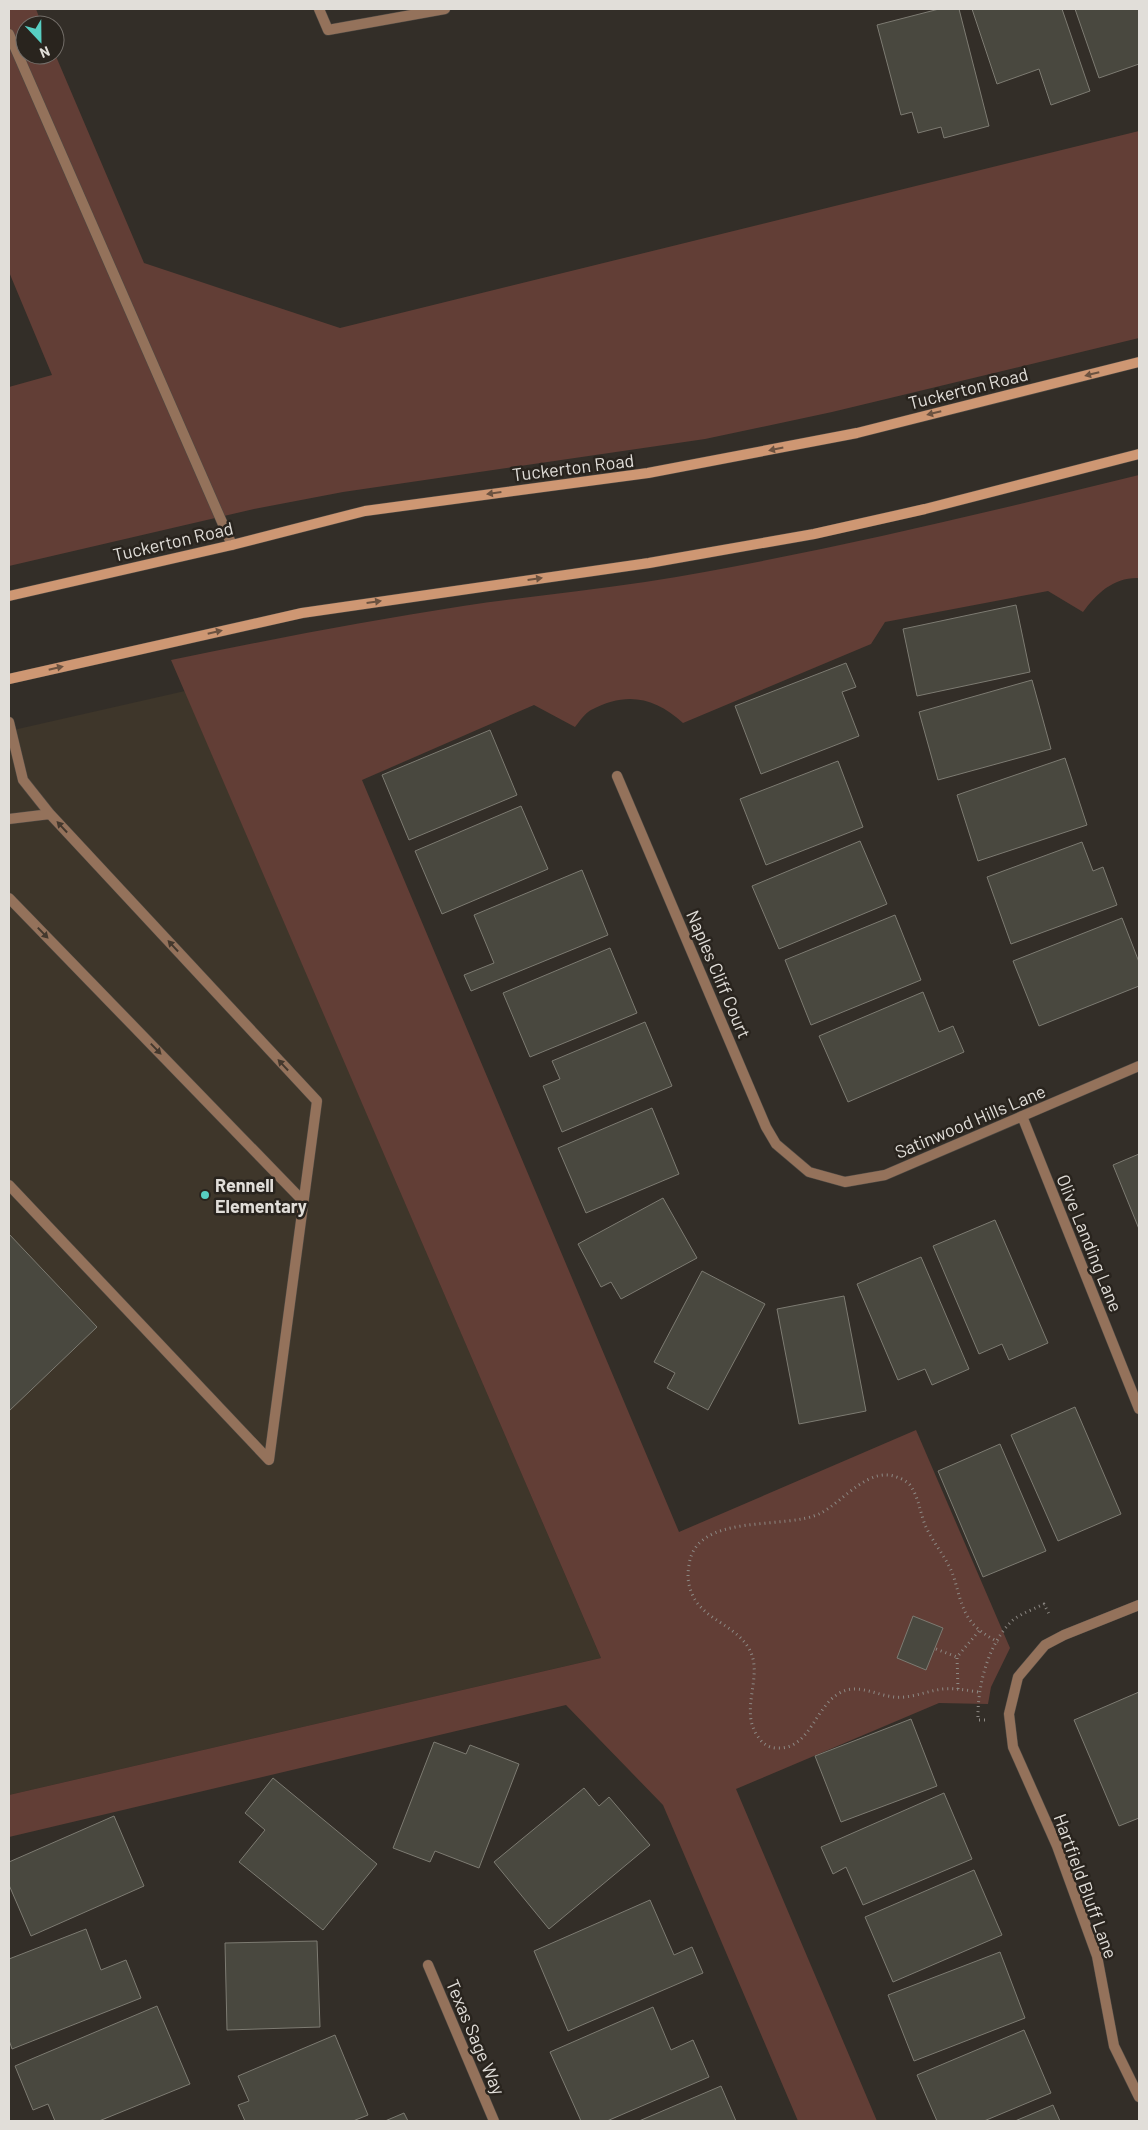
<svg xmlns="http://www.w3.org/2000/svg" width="1148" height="2130" font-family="Barlow,sans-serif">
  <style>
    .built { fill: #3e362a }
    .green { fill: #623e36 }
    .building { fill: #49483f; stroke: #7d7b72 }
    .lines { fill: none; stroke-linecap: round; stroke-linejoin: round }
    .lane-casing { stroke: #4f4a44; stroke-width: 11 }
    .street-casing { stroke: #4f4a44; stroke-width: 11 }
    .secondary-casing { stroke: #4f4a44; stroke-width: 11 }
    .path { stroke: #8d8984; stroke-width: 3; stroke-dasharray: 1 4; stroke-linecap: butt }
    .lane { stroke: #94725b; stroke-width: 10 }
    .street { stroke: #94725b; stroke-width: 10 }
    .secondary { stroke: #ce9773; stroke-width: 10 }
    .oneway { fill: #6b5240 }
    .oneway2 { fill: #44382d }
    .poi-dot { fill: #57cec2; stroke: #29241e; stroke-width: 2 }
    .labels { text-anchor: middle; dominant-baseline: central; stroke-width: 5; stroke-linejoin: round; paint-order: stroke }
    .street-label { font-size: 18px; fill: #e1ded9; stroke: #29241e }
    .poi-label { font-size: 18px; font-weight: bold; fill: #e1ded9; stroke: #29241e; text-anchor: start }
  </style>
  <rect width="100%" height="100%" fill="#332e28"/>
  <path class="built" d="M 185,691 L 601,1658 L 9,1795 L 9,731 Z"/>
  <path class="green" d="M 9,9 L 36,9 L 42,25 L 25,25 L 25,55 L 55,54 L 144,263 L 340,328 L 1139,131 L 1139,338 L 832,412 L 705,439 L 343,492 L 254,509 L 9,566 L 9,387 L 52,375 L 9,272 Z
    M 1139,475 L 1139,578 C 1114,577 1097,593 1083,612 L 1048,591 L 885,622 L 871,644 L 683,723 C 655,697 626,691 591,710 C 585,713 579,722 575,727 L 534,705 L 362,780 L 679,1532 L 916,1430 L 1010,1648 L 991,1687 L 988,1704 L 939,1703 L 736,1789 L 877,2121 L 798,2121 L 663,1805 L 566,1705 L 9,1837 L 9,1795 L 601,1658 L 171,660 C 268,640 365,621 463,606 C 524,597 585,591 645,582 C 812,555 976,515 1139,475 Z"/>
  <path class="building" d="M 939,9 L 959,9 L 989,126 L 944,138 L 941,127 L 918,133 L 912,112 L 901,115 L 877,25 Z
    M 972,9 L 1062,9 L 1090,91 L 1051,105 L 1039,69 L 997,84 Z
    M 1075,9 L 1139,9 L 1139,64 L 1099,78 Z
    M 1016,605 L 1030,672 L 917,696 L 903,629 Z
    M 846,663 L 856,687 L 842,692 L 859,736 L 761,774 L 735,706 Z
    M 1032,680 L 1051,749 L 938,780 L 919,712 Z
    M 490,730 L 517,795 L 409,840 L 382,775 Z
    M 1065,758 L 1087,825 L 978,861 L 957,795 Z
    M 838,761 L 863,827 L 766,865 L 740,799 Z
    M 521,806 L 548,869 L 442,914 L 415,851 Z
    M 860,841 L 887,904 L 779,949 L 752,886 Z
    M 1082,842 L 1093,871 L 1103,867 L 1117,905 L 1011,944 L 987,877 Z
    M 582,870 L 608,935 L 471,991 L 464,975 L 494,963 L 474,915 Z
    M 895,915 L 921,980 L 811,1025 L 785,960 Z
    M 1122,918 L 1139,962 L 1139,986 L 1039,1026 L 1013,961 Z
    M 610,948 L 637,1013 L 530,1057 L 503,993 Z
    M 923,992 L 939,1032 L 953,1026 L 964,1052 L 848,1102 L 819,1036 Z
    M 645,1022 L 672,1086 L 562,1132 L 543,1086 L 560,1079 L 552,1061 Z
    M 652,1108 L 679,1174 L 586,1213 L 558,1148 Z
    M 1139,1154 L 1139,1229 L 1113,1165 Z
    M 663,1198 L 697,1258 L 621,1299 L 611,1282 L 601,1287 L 578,1244 Z
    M 995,1220 L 1048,1343 L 1009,1360 L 1002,1344 L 979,1354 L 933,1246 Z
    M 9,1234 L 97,1327 L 9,1411 Z
    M 921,1257 L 969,1369 L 932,1385 L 925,1369 L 898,1380 L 857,1284 Z
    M 702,1271 L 765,1304 L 708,1410 L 667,1388 L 675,1373 L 654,1362 Z
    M 844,1296 L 866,1411 L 799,1424 L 777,1309 Z
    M 1075,1407 L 1121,1514 L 1058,1541 L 1011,1435 Z
    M 1000,1444 L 1046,1551 L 983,1577 L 938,1471 Z
    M 913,1616 L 943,1628 L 926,1670 L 897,1658 Z
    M 1139,1692 L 1139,1818 L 1119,1826 L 1074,1720 Z
    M 911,1719 L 937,1786 L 841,1822 L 815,1756 Z
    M 434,1742 L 466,1754 L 470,1745 L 519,1764 L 479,1868 L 435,1851 L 430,1862 L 393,1848 Z
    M 273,1778 L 377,1864 L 323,1930 L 239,1862 L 265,1830 L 245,1813 Z
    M 584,1788 L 599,1806 L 609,1797 L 650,1845 L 549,1929 L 494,1862 Z
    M 944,1793 L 972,1859 L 863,1905 L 846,1867 L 833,1874 L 821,1847 Z
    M 114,1816 L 144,1886 L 31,1936 L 9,1885 L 9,1862 Z
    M 974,1870 L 1002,1935 L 893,1982 L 865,1917 Z
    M 650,1900 L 674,1955 L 692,1947 L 703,1973 L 568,2031 L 534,1951 Z
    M 86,1929 L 101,1970 L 126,1960 L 141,1998 L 12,2049 L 9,2040 L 9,1959 Z
    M 317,1941 L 320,2027 L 227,2030 L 225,1943 Z
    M 1000,1952 L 1025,2018 L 914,2061 L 888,1995 Z
    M 157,2006 L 190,2084 L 99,2121 L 55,2121 L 48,2104 L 33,2110 L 15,2066 Z
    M 653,2007 L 671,2050 L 693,2040 L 709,2077 L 607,2121 L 581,2121 L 550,2052 Z
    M 1024,2030 L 1051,2093 L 984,2121 L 937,2121 L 917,2075 Z
    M 335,2035 L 368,2115 L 353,2121 L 245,2121 L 238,2105 L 249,2101 L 238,2076 Z
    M 721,2086 L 736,2121 L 639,2121 Z
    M 1053,2105 L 1060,2121 L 1015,2121 Z
    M 404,2113 L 408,2121 L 385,2121 Z"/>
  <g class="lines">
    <g class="lane-casing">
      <path id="lane" d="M 9,34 L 232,545
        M 9,722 L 23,780 L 50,814 L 317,1101 L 269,1460 L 9,1185
        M 9,819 L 50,814
        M 9,898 L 303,1201"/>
    </g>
    <g class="street-casing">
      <path id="street" d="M 319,9 L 328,30 L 445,9
        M 617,776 L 766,1127 L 776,1144 L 809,1172 L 845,1182 L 885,1175 L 1139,1066
        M 1022,1116 L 1139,1409
        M 1139,1605 L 1064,1635 L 1045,1645 L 1018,1677 L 1009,1714 L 1013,1747 L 1057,1846 L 1097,1956 L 1114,2046 L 1139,2097
        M 428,1965 L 494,2121"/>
    </g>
    <g class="secondary-casing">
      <path id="secondary" d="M 9,596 L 232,545 L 365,511 L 648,473 L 857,433 L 1139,362
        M 9,679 L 302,613 L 649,563 L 814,534 L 925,509 L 1139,454"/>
    </g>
    <path class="path" d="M 936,1649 L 957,1657
      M 958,1689 L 957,1657 L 979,1631
      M 978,1692 C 966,1690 955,1688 943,1689 C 926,1691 910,1699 894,1697 C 875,1695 856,1682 838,1694 C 815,1708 809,1750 777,1748 C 769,1748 763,1744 759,1738 C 737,1710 766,1675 748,1647 C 734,1625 704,1619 693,1596 C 688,1586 687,1576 689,1565 C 696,1511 786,1531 821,1513 C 844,1501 870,1464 899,1478 C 903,1479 907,1482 910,1485 C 919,1497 920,1514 926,1527 C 933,1542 944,1555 951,1570 C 958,1586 959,1605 970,1620 C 977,1630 987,1636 998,1642
      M 985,1720 L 978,1720 C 977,1687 988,1643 1013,1620 C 1022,1613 1034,1609 1044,1604 L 1050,1616"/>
    <use href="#lane" class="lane"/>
    <use href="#street" class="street"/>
    <use href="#secondary" class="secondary"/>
  </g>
  <defs><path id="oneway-solid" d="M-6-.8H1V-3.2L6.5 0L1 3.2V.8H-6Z" transform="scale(1.25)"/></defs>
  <g class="oneway">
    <use href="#oneway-solid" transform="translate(1092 374) rotate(166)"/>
    <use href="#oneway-solid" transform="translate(934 413) rotate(166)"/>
    <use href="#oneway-solid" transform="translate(776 449) rotate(168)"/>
    <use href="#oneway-solid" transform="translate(494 493) rotate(172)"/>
    <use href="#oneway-solid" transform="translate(535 579) rotate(-8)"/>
    <use href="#oneway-solid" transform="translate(374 602) rotate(-8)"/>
    <use href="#oneway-solid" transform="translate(215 632) rotate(-13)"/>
    <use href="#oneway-solid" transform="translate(56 668) rotate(-13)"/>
  </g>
  <g class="oneway2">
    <use href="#oneway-solid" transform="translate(62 827) rotate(-133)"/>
    <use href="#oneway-solid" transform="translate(43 933) rotate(46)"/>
    <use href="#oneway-solid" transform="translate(173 946) rotate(-133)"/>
    <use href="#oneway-solid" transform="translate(156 1049) rotate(46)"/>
    <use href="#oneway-solid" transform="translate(283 1065) rotate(-133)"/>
  </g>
  <circle class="poi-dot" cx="205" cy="1195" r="5"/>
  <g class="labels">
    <g class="street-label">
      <text transform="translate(968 388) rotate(-14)">Tuckerton Road</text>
      <text transform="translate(573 467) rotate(-7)">Tuckerton Road</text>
      <text transform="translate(173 541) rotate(-13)">Tuckerton Road</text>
      <text transform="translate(719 974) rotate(67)">Naples Cliff Court</text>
      <text transform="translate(970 1121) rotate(-23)">Satinwood Hills Lane</text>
      <text transform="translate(1090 1243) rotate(68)">Olive Landing Lane</text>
      <text transform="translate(1086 1886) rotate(70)">Hartfield Bluff Lane</text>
      <text transform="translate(476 2037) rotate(67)">Texas Sage Way</text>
    </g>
    <g class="poi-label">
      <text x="215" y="1185">Rennell<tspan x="215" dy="21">Elementary</tspan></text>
    </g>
  </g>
  <rect width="1148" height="2130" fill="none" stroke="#e1ded9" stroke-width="20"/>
  <g transform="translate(40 40) rotate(158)"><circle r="24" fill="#29241e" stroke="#736e69"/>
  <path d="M0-4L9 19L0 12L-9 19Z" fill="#57cec2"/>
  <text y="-8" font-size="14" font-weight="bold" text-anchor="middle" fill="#e1ded9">N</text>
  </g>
</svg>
